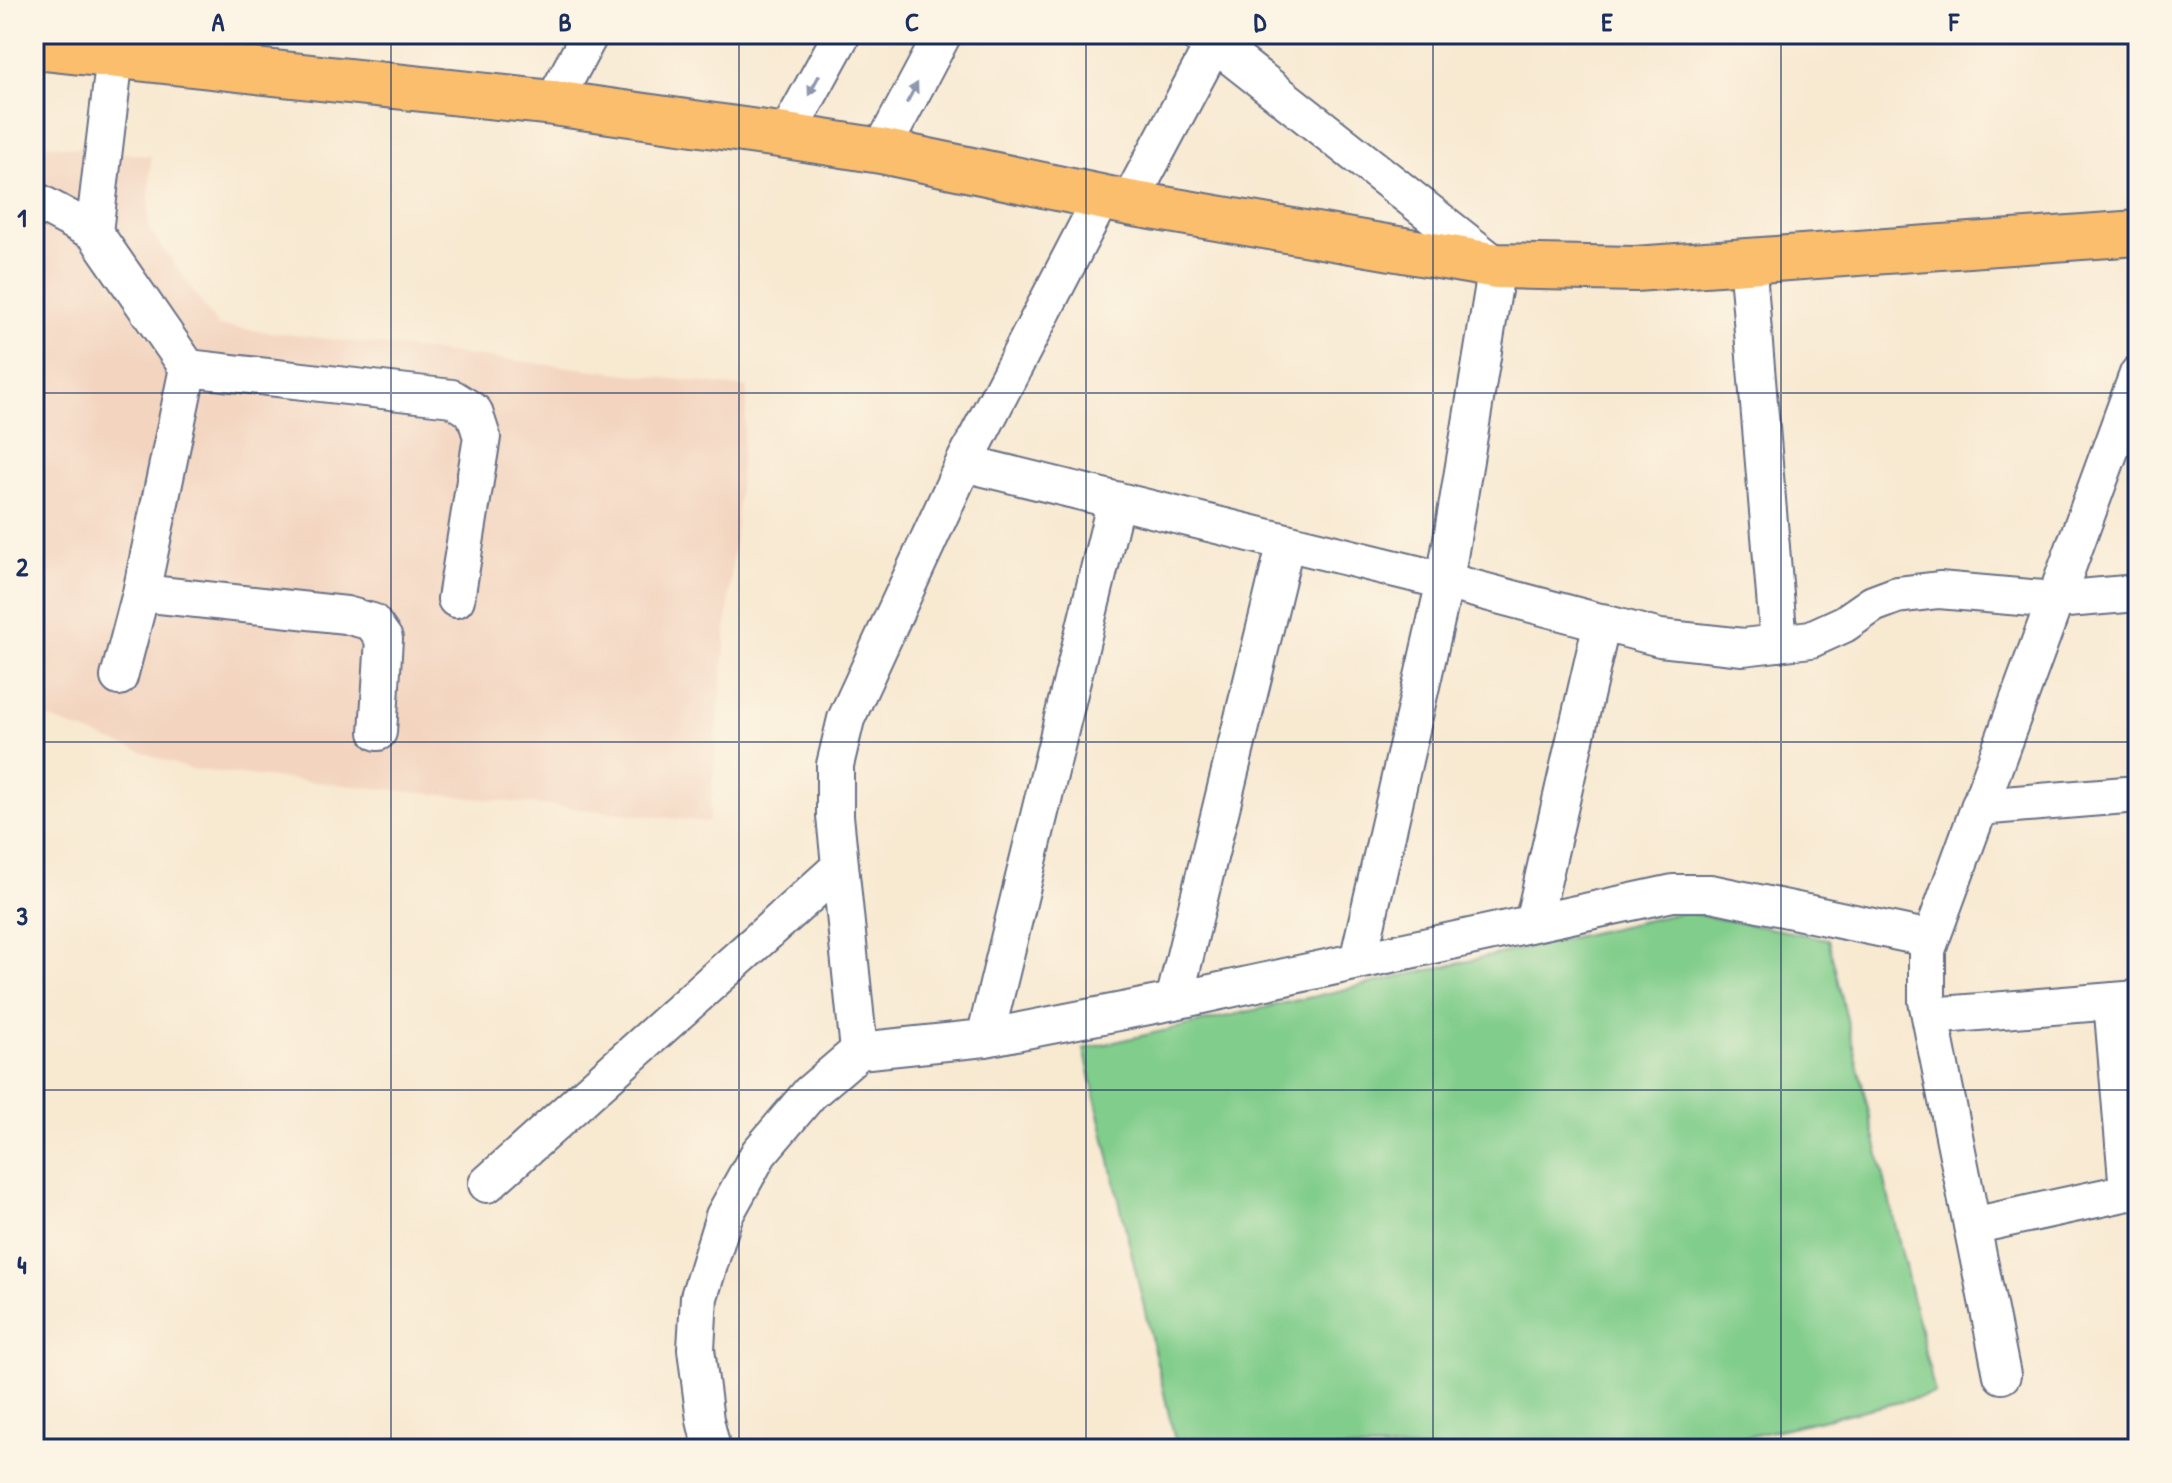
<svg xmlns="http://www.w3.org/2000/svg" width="2172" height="1483" font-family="'Patrick Hand',sans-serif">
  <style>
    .built { fill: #f3d4bf }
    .green { fill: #81cd8b; stroke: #4e7e74; stroke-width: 2 }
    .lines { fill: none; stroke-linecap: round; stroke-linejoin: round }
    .minor-casing { stroke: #687086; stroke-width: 40 }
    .major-casing { stroke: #687086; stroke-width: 48 }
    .minor { stroke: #fff; stroke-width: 36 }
    .major { stroke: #fabe6d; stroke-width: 44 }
    .oneway { fill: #8d97ae }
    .grid { fill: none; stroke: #1b2f5e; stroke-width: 2; stroke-opacity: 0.55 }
    .neatline { fill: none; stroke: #1b2f5e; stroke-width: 3 }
    .grid-label { font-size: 26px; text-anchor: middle; font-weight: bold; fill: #1b2f5e }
  </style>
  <rect width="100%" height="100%" fill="#fcf5e5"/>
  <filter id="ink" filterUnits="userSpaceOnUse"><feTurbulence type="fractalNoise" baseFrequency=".0125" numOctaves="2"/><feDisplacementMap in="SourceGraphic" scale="16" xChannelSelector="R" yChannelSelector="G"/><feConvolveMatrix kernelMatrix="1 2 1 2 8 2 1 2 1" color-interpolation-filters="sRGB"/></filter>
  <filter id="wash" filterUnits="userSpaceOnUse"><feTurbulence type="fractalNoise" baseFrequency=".006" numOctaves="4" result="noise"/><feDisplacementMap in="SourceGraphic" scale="32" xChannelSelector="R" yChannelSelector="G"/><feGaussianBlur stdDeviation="1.8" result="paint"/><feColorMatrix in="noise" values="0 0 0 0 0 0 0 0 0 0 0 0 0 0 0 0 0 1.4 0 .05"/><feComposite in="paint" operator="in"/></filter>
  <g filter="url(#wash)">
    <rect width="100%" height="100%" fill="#f8e9d1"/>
    <path class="built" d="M 34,143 L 151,156 L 148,228 L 218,326 L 748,388 L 709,822 L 189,769 L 34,713 Z"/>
    <path class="green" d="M 1683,912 L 1828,939 L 1935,1394 L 1694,1449 L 1177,1449 L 1084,1049 Z"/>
  </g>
  <g filter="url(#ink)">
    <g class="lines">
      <g class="minor-casing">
        <path id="minor" d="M 1196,34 L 1214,43 L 1497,266 L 1445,581 L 1358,961
          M 553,103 L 590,34
          M 786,136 L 842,34
          M 881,151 L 943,34
          M 34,200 L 94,232 L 188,368 L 141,593 L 119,677
          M 1129,203 L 1219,34
          M 94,232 L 115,56
          M 1747,260 L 1779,643
          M 188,368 L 452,398 L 474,412 L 482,437 L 456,599
          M 964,463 L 1445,581 L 1660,638 L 1743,647 L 1811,639 L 1844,624 L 1873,604 L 1897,595 L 1939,590 L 2055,600 L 2138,593
          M 141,593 L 346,615 L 372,622 L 384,639 L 378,732
          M 1979,807 L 2138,794
          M 1533,923 L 1602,622
          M 1174,1001 L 1286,542
          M 2112,1001 L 2128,1191
          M 1930,1016 L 2138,999
          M 985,1038 L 1116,500
          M 859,1051 L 835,816 L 835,765 L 846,719 L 964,463 L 1102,197
          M 487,1184 L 840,867
          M 1972,1226 L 2138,1190
          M 2002,1375 L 1927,1001 L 1927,950 L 2138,374
          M 712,1449 L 705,1420 L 696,1349 L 699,1297 L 724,1216 L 759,1153 L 810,1093 L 859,1051 L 985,1038 L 1174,1001 L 1673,893 L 1711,893 L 1931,939"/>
      </g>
      <g class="major-casing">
        <path id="major" d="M 34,47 L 553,103 L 786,136 L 881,151 L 1129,203 L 1497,266 L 1635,269 L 2138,233"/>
      </g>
      <use href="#minor" class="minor"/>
      <use href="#major" class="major"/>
    </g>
    <defs><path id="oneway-solid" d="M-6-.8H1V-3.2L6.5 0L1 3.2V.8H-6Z" transform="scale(2)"/></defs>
    <g class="oneway">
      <use href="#oneway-solid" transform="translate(814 85) rotate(118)"/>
      <use href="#oneway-solid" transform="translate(912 93) rotate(-62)"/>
    </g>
  </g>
  <path class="grid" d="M 391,34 L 391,1449M 739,34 L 739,1449M 1086,34 L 1086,1449M 1433,34 L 1433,1449M 1781,34 L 1781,1449M 34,393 L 2138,393M 34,742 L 2138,742M 34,1090 L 2138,1090"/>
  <rect width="2172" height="1483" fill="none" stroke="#fcf5e5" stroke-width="88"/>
  <rect x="44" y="44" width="2084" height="1395" class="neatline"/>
  <g class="grid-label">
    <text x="218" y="31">A</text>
    <text x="565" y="31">B</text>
    <text x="912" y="31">C</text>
    <text x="1260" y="31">D</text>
    <text x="1607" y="31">E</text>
    <text x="1954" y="31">F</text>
    <text x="22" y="227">1</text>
    <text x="22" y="576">2</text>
    <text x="22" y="925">3</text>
    <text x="22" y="1274">4</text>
  </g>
</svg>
